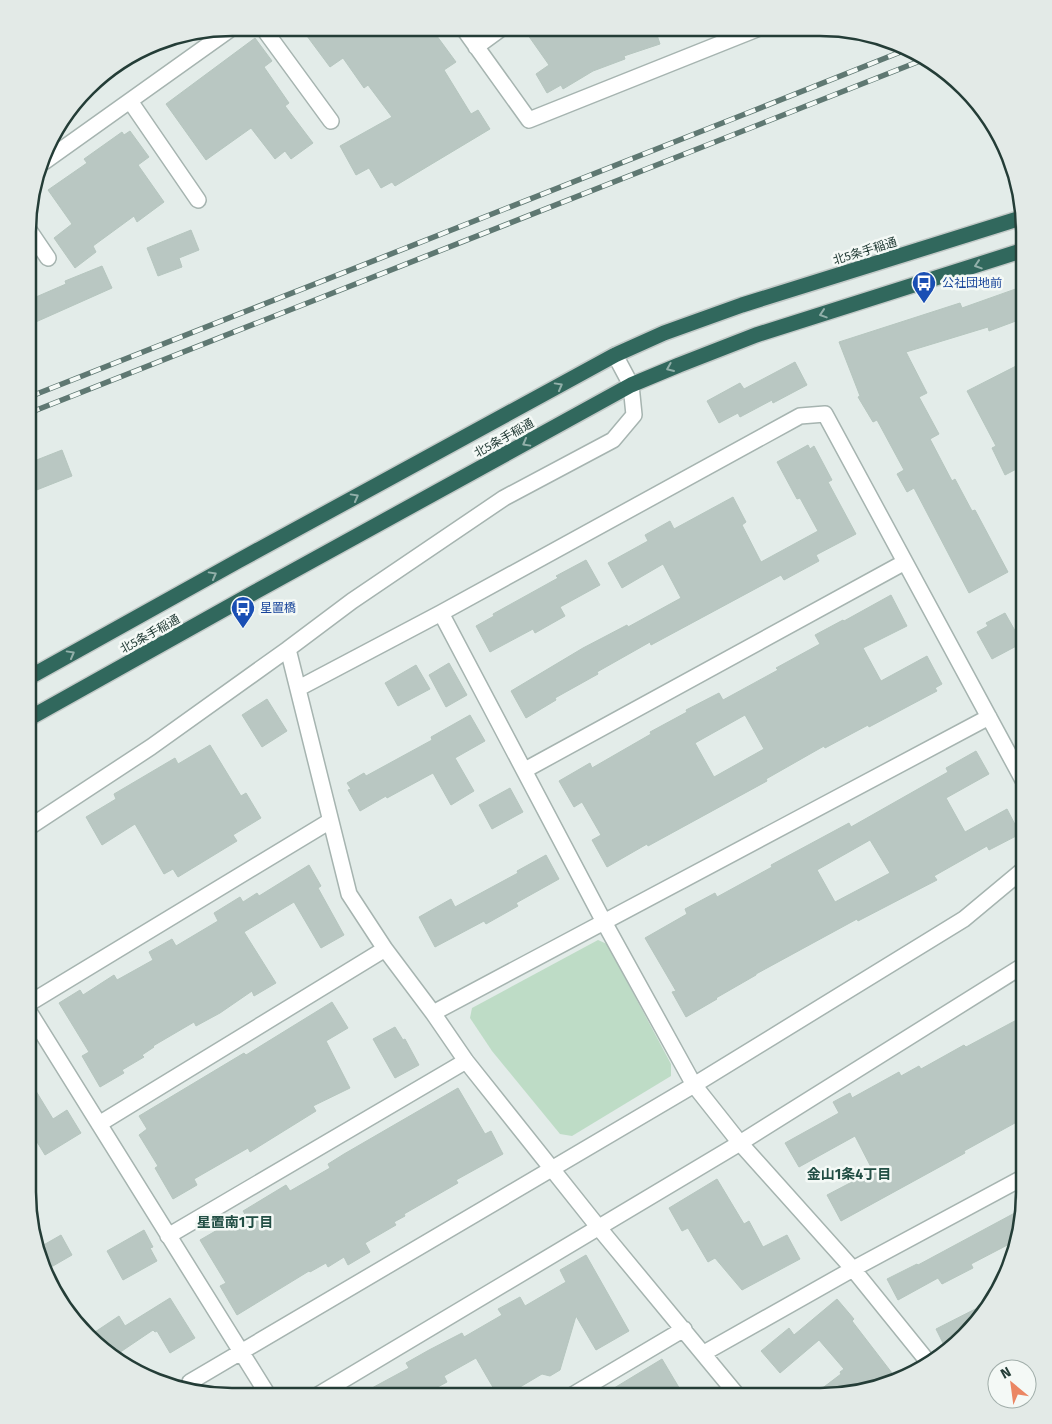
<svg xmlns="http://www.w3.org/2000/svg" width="1052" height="1424" font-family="'Fira Sans','Noto Sans JP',sans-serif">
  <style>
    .green { fill: #bedcc6 }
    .building { fill: #b9c7c2; stroke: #b6c6bf; fill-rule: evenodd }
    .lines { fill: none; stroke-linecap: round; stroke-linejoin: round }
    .minor-casing { stroke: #a6b4b0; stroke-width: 18 }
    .highway-casing { stroke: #c2c9c7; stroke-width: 18 }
    .minor { stroke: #fff; stroke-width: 15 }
    .highway { stroke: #31685d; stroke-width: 15 }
    .rail-casing { stroke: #5f7872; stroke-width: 5.5 }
    .rail { stroke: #f4f9f6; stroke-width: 4; stroke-dasharray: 11; stroke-linecap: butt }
    .oneway { stroke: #92b0aa }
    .labels { text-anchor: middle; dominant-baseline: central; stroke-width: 5; stroke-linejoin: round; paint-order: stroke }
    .street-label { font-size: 12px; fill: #243d37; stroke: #f4f9f6 }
    .transit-label { font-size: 12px; fill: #164399; stroke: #f4f9f6; text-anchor: start }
    .neighbourhood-label { font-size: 14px; font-weight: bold; fill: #214e44; stroke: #f4f9f6 }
    .rim { fill: none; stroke: #243d37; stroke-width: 2.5 }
  </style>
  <rect width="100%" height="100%" fill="#e3ece9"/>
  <path class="green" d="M 598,940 L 607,944 L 671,1064 L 671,1076 L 572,1136 L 560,1134 L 492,1051 L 470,1018 L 472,1008 Z"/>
  <path class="building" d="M 301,28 L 431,28 L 456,62 L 444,70 L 471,114 L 478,110 L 490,129 L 395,186 L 392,182 L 381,188 L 369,168 L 356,175 L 340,146 L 392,117 L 368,85 L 364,88 L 343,58 L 330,67 Z
    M 523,28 L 655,29 L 660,44 L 624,56 L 625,59 L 593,71 L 563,89 L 561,85 L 547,93 L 536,74 L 549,65 Z
    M 255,38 L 272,61 L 264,67 L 289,103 L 285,106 L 313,143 L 291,159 L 285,151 L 275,159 L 251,128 L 206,160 L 166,104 Z
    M 130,131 L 149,157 L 138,165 L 164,202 L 137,222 L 134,216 L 93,246 L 96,252 L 75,268 L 54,238 L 72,224 L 48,190 L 87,163 L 84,159 L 122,132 L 124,135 Z
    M 191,230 L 199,250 L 179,258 L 182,267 L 158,276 L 147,248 Z
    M 102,266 L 112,288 L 29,325 L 29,300 L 66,284 L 65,281 Z
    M 1024,286 L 1024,318 L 989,331 L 988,327 L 906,352 L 927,393 L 919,397 L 939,434 L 930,439 L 952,481 L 955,479 L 972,511 L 975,510 L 1008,572 L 969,593 L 914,488 L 907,492 L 897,474 L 904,470 L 877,420 L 873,422 L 858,397 L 860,396 L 839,342 L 960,303 L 962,308 Z
    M 795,362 L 807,385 L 773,403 L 772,400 L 740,417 L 738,413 L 719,423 L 707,401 L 740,383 L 744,389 Z
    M 1024,362 L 1024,465 L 1005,475 L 992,448 L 996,446 L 967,391 Z
    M 808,445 L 810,449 L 814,446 L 832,480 L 828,482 L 856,534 L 816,555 L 819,561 L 784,580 L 781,575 L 651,645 L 650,642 L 597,672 L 598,674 L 555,698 L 556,700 L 526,718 L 511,691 L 583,648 L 627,625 L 628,627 L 681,598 L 663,564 L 622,588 L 608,563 L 648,541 L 645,535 L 670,521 L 674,529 L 733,497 L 746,522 L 742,525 L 761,562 L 818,531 L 800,498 L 797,499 L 777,462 Z
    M 62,450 L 72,476 L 29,493 L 29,463 Z
    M 586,560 L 600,585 L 560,607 L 565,616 L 535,633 L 533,629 L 490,652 L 476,626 L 494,616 L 493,614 L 558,578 L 556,576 Z
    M 891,595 L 907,626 L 863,648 L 881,681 L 927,656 L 942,684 L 935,688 L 937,691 L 869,727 L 868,725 L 825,748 L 824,746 L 766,779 L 767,781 L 648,846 L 647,844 L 607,867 L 592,840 L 601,835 L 582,802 L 574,807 L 559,781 L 590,763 L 592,768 L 651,734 L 650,732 L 687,712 L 686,710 L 719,693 L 723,700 L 778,670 L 776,668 L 820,644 L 815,635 L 843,620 L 844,621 ZM 745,715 L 764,749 L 714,777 L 695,743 Z
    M 1005,613 L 1022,643 L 992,659 L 977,632 L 988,626 L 986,623 Z
    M 449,663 L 467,695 L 446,707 L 429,675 Z
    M 416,665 L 430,689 L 398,706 L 385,683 Z
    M 267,699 L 287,731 L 262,747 L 242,715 Z
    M 470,715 L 485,741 L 455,758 L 474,791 L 451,805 L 433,773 L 387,798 L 386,796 L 360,811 L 348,790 L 351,789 L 347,783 L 364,773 L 366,776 L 432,740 L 431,737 Z
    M 210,745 L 241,796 L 246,793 L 261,818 L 233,835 L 237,841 L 178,877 L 173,869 L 164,874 L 135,824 L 102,845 L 86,817 L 116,799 L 114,794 L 175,758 L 178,764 Z
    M 976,751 L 989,774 L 946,798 L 965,832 L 1007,809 L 1020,834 L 989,850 L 987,846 L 934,876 L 937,880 L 858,921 L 857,919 L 756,974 L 756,975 L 716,998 L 717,999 L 686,1017 L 672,992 L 676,991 L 645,938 L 687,914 L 685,909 L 715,893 L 717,897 L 772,867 L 771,865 L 849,823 L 851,827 L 948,772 L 946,768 ZM 870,840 L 890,873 L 835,902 L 817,870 Z
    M 510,788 L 523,812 L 492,829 L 479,805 Z
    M 546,855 L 559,879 L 516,903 L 518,906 L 486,924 L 484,921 L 435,947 L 419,917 L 451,899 L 455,907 L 518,873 L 517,871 Z
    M 309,865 L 321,886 L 318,888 L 344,935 L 321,948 L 294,902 L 244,932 L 276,983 L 254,996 L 252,991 L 220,1013 L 196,1026 L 194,1022 L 153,1046 L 154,1047 L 142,1055 L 144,1057 L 122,1070 L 124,1073 L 100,1087 L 82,1056 L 89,1052 L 59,1003 L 80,990 L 83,995 L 114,975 L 117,980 L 153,960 L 149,952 L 172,939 L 176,946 L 218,921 L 214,913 L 240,897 L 243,902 L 257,893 L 259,896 Z
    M 332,1002 L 348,1028 L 326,1041 L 350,1088 L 313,1106 L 316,1111 L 250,1152 L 248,1148 L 194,1179 L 197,1185 L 173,1199 L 155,1168 L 158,1166 L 139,1135 L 147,1129 L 139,1116 L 244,1053 L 246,1055 Z
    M 1024,1016 L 1024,1118 L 964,1151 L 965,1153 L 841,1221 L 827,1195 L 873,1171 L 855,1136 L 799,1167 L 785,1143 L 839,1113 L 833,1102 L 850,1093 L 852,1098 L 899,1072 L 901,1076 L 919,1066 L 921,1069 L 964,1045 L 966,1047 Z
    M 395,1027 L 403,1040 L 405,1039 L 419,1065 L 395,1078 L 373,1039 Z
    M 28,1078 L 53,1119 L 67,1110 L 81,1133 L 45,1155 L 28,1127 Z
    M 458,1088 L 485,1134 L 491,1131 L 503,1154 L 456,1180 L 458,1183 L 404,1214 L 405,1216 L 394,1222 L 396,1225 L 365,1243 L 370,1252 L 348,1265 L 344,1257 L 328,1267 L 326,1263 L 310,1272 L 309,1271 L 237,1315 L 220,1286 L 226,1283 L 200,1240 L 245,1214 L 243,1211 L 286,1185 L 290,1191 L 330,1168 L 328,1164 L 344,1154 Z
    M 717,1179 L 744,1224 L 749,1221 L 763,1247 L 787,1235 L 800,1259 L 742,1290 L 715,1258 L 708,1262 L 688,1228 L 682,1231 L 669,1208 Z
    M 1024,1208 L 1017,1240 L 971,1264 L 973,1268 L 942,1284 L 938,1278 L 898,1300 L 887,1279 L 917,1264 L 918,1265 Z
    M 144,1230 L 153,1247 L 150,1248 L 157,1261 L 123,1280 L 107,1251 Z
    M 61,1235 L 72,1255 L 46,1270 L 40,1247 Z
    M 586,1255 L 629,1331 L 596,1350 L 576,1316 L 560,1370 L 550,1376 L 542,1374 L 505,1396 L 498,1396 L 476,1358 L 444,1376 L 447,1382 L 423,1395 L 359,1395 L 409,1368 L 406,1363 L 429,1350 L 462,1333 L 464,1337 L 502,1315 L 498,1309 L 520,1297 L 525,1306 L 566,1282 L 560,1270 Z
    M 170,1298 L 195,1338 L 170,1353 L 157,1331 L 155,1332 L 153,1330 L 113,1357 L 89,1336 L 119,1316 L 125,1326 Z
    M 837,1299 L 854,1319 L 852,1321 L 892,1373 L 880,1382 L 820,1396 L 812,1396 L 841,1374 L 840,1372 L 844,1369 L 819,1340 L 780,1373 L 761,1351 L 789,1328 L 794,1335 Z
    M 993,1300 L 990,1306 L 955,1346 L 947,1351 L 936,1329 Z
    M 662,1359 L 684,1396 L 601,1396 Z"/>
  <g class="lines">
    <g class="minor-casing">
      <path id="minor" d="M 263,28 L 331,121
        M 463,28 L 529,120 L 757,29
        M 476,47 L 502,28
        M 130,101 L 198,200
        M 44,162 L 232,28
        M 29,230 L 48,258
        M 615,355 L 631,385 L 634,415 L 613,440 L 504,498 L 352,601 L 288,649 L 349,894 L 385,949 L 433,1013 L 466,1061 L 599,1228 L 738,1396
        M 441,613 L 604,922 L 694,1085 L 740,1143 L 853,1269 L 929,1363
        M 299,688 L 441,613 L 800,416 L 825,414 L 1024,782
        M 525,770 L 905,562
        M 28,828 L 151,747 L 288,649
        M 28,1004 L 330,821
        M 28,1010 L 268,1395
        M 433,1013 L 989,717
        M 99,1124 L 385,949
        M 168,1236 L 466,1061
        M 704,1353 L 853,1269 L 1024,1177
        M 190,1382 L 694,1085 L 964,919 L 1024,869
        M 318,1395 L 740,1143 L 1024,965
        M 571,1396 L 684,1329"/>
    </g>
    <g class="highway-casing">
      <path id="highway" d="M 28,678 L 238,561 L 615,355 L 664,333 L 742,305 L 1021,218
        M 28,719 L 255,592 L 631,385 L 679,365 L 756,335 L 1024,250"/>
    </g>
    <use href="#minor" class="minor"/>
    <use href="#highway" class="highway"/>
    <g class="rail-casing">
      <path id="rail" d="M 29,397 L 740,116 L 908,49
        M 29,413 L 925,59"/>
    </g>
    <use href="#rail" class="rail"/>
  </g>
  <defs><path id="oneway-chevron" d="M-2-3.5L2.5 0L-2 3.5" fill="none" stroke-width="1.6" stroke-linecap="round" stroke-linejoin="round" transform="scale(1.25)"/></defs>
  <g class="oneway">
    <use href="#oneway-chevron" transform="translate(978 265) rotate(162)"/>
    <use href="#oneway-chevron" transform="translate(823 314) rotate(162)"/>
    <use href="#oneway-chevron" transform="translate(670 368) rotate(157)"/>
    <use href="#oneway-chevron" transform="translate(559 386) rotate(-29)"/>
    <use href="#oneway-chevron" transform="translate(526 443) rotate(151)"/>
    <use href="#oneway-chevron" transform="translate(355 497) rotate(-29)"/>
    <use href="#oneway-chevron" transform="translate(213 575) rotate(-29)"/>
    <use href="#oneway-chevron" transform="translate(71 654) rotate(-29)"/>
  </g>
  <defs>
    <g id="bus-pin" transform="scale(1.25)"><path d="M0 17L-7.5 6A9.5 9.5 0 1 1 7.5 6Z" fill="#1a4fb4" stroke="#f4f9f6"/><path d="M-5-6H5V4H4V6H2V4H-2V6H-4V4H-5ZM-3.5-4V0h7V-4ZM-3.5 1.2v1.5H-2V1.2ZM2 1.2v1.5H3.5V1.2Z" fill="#fff"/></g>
  </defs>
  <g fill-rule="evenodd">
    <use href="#bus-pin" x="924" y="283"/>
    <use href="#bus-pin" x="243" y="608"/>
  </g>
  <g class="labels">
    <g class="street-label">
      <text transform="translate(865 251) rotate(-17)">北5条手稲通</text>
      <text transform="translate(504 438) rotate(-29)">北5条手稲通</text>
      <text transform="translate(150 634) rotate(-29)">北5条手稲通</text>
    </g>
    <g class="transit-label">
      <text x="942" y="283">公社団地前</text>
      <text x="260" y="608">星置橋</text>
    </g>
    <g class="neighbourhood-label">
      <text x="849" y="1174">金山1条4丁目</text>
      <text x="235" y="1222">星置南1丁目</text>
    </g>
  </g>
  <path d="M0 0H1052V1424H0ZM232 36H820A196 196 0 0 1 1016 232V1192A196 196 0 0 1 820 1388H232A196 196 0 0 1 36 1192V232A196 196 0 0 1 232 36Z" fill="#e3eae7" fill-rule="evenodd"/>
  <path class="rim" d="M232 36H820A196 196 0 0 1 1016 232V1192A196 196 0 0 1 820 1388H232A196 196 0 0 1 36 1192V232A196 196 0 0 1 232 36Z"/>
  <g transform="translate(1012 1384) rotate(331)"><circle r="24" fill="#f4f9f6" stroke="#a1aeaa"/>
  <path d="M0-4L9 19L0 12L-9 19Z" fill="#eb8663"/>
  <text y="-8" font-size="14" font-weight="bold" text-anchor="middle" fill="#243d37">N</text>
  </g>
</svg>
